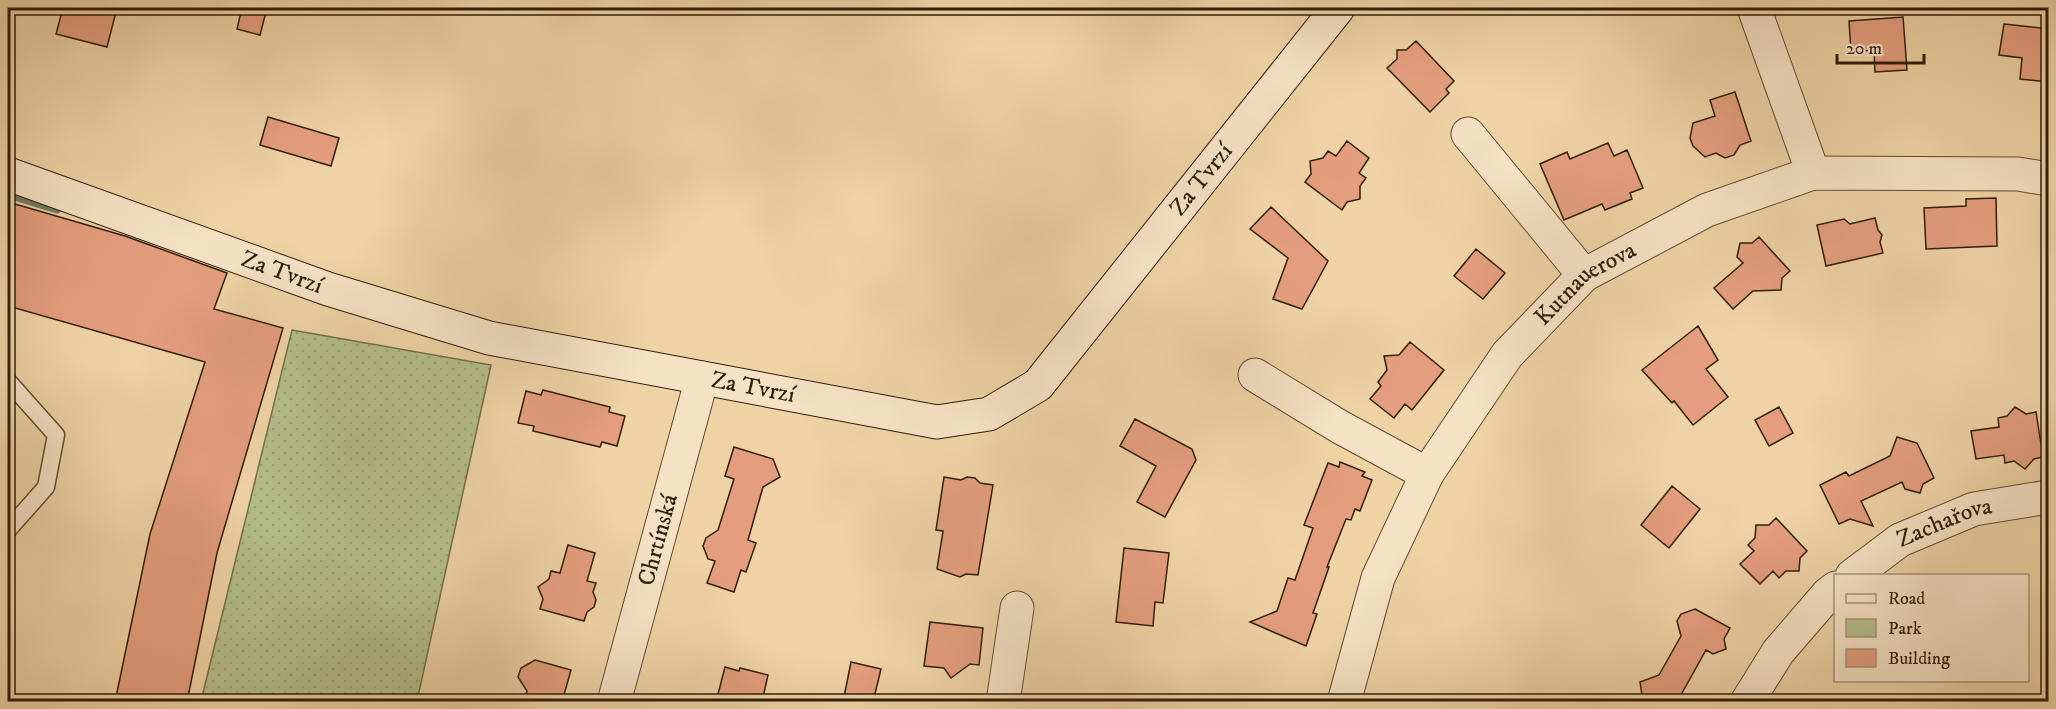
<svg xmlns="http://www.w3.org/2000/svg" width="2056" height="709" font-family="'IM FELL DW Pica',serif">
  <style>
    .green { fill: url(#green-dots); stroke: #726e4b; stroke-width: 1.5 }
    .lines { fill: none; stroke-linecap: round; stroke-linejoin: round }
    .stream { stroke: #707a68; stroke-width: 9 }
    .building { fill: #e49e7d; stroke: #301e0c; stroke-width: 1.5 }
    .lane-casing { stroke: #604b32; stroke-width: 19 }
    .street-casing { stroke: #604b32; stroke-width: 35 }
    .secondary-casing { stroke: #301e0c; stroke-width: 35 }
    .lane { stroke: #f5e2c4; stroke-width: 16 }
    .street { stroke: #f5e2c4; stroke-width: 33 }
    .secondary { stroke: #f5e2c4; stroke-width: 33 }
    .labels { text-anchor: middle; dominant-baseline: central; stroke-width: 4.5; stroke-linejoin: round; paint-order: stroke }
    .street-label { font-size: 24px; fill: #301e0c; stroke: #f5e2c4 }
  </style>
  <defs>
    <pattern id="green-dots" width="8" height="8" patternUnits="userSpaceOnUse" patternTransform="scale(1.5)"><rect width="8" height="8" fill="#b4be8a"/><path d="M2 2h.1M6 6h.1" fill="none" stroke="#9ba376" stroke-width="1.8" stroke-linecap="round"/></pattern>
  </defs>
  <rect width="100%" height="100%" fill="#efd3a5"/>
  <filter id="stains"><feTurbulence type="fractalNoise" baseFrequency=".00333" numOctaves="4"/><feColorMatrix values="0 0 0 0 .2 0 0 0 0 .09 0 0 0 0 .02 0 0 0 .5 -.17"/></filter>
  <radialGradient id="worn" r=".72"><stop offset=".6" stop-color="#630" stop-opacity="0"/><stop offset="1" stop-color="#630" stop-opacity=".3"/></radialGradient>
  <path class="green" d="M 292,330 L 491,365 L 417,701 L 201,701 Z"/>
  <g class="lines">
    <path class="stream" d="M 8,194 L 57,209"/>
  </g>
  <path class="building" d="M 63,8 L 117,8 L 107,47 L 56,34 Z
    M 242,8 L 267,8 L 260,35 L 237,29 Z
    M 1903,17 L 1907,70 L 1875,72 L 1874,50 L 1851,52 L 1849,21 Z
    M 2004,24 L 2049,29 L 2049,82 L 2020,79 L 2022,58 L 1999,55 Z
    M 1416,41 L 1454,81 L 1446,89 L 1449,93 L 1430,112 L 1387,68 L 1397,59 L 1397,50 L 1406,50 Z
    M 1735,92 L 1751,141 L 1740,145 L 1734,155 L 1725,158 L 1716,153 L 1705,157 L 1693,146 L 1690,138 L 1693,123 L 1715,116 L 1710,100 Z
    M 268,117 L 339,138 L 331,166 L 260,145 Z
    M 1347,141 L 1369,158 L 1359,173 L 1366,178 L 1360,186 L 1360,199 L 1347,202 L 1342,210 L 1305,182 L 1311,174 L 1310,161 L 1323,158 L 1328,151 L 1336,156 Z
    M 1608,143 L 1614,156 L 1627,150 L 1643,188 L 1630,193 L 1632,199 L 1605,210 L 1602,204 L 1564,220 L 1540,164 L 1567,152 L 1570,159 Z
    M 1996,198 L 1997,246 L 1926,249 L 1924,208 L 1966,206 L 1966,199 Z
    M 8,202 L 125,236 L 227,273 L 214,309 L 283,328 L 217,553 L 187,702 L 115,702 L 150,534 L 205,362 L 8,306 Z
    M 1271,207 L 1328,261 L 1302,309 L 1273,299 L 1288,258 L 1250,229 Z
    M 1875,218 L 1878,230 L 1882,235 L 1880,242 L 1883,253 L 1826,266 L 1817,225 L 1844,219 L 1850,224 Z
    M 1759,237 L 1790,271 L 1782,278 L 1781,290 L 1753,291 L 1733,309 L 1714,288 L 1743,263 L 1737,257 L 1740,243 L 1752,243 Z
    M 1476,249 L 1505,273 L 1483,299 L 1454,276 Z
    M 1698,326 L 1718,360 L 1706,369 L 1728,397 L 1693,425 L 1674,401 L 1672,403 L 1642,370 Z
    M 1410,342 L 1444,370 L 1412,410 L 1405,404 L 1394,418 L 1370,399 L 1381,386 L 1378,382 L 1387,370 L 1384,356 L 1399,355 Z
    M 543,390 L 610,407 L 609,412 L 625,416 L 617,446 L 602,442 L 600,447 L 533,431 L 534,426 L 518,423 L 526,391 L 541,395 Z
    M 1779,407 L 1793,433 L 1769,446 L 1755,420 Z
    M 2015,407 L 2026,414 L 2036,412 L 2043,457 L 2034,459 L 2025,469 L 2014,461 L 2005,463 L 2004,455 L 1976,459 L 1971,431 L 1999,427 L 1998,418 L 2007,416 Z
    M 1135,419 L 1192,449 L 1196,460 L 1165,517 L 1137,502 L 1156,466 L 1120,446 Z
    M 1897,437 L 1917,443 L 1934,478 L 1923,484 L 1920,493 L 1905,489 L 1902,482 L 1861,501 L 1873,526 L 1850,519 L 1839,524 L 1820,485 L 1846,472 L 1849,476 L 1890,456 Z
    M 734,447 L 773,459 L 780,477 L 763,487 L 748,540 L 756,543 L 746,572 L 741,570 L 734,592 L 707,583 L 715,561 L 708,559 L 703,546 L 706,538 L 718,530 L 734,479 L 725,476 Z
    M 1340,462 L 1365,472 L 1362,476 L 1372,480 L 1360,511 L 1355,509 L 1351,520 L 1346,519 L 1327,567 L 1329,567 L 1313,613 L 1317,614 L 1306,646 L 1250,622 L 1277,611 L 1288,578 L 1295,580 L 1313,528 L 1304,525 L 1328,463 L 1339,467 Z
    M 944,477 L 961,480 L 967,477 L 975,478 L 980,483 L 993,485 L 978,575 L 966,574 L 960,577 L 937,569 L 943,531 L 936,530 Z
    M 1672,486 L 1700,509 L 1669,548 L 1641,525 Z
    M 1776,518 L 1807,551 L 1800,558 L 1799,571 L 1786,571 L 1779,578 L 1773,571 L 1760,584 L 1740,564 L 1754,551 L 1748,545 L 1755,538 L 1756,525 L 1769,525 Z
    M 568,545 L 595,553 L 587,581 L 596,583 L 593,592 L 596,600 L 594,607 L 587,612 L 584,621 L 540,609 L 543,599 L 538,587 L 549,579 L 551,571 L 560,573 Z
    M 1124,548 L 1169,553 L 1163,603 L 1155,602 L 1153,626 L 1116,622 Z
    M 1695,609 L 1730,628 L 1724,639 L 1726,649 L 1713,654 L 1706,650 L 1677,702 L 1643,702 L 1640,682 L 1659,675 L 1681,636 L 1677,621 L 1681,614 Z
    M 930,622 L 983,628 L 979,665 L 970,664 L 951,678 L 944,668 L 924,666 Z
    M 535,660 L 571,670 L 562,702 L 524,702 L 527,691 L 518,677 L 521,668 Z
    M 851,662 L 881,669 L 873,702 L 843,702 Z
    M 725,667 L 739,671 L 740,668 L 768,675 L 762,702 L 716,702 Z"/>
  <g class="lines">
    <g class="lane-casing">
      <path id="lane" d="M 8,381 L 56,435 L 46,487 L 8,530"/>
    </g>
    <g class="street-casing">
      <g id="street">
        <path d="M 1754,8 L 1813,173"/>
        <path d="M 1468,134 L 1584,275"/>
        <path d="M 1255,375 L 1340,427 L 1427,474"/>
        <path id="s1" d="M 1852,576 L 1900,540 L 1974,509 L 2048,497"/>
        <path id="s2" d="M 614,702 L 702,378"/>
        <path d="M 1003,702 L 1017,608"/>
        <path id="s3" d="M 1344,702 L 1378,578 L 1427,474 L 1507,355 L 1584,275 L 1707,210 L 1813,173 L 2018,174 L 2048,179"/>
        <path d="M 1747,702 L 1778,652 L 1828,594 L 1836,588"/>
      </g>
    </g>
    <g class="secondary-casing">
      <g id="secondary">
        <path id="s4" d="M 8,174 L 328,289 L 489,338 L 937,422 L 989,414 L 1038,385 L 1338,8"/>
      </g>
    </g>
    <use href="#lane" class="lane"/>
    <use href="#street" class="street"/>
    <use href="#secondary" class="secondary"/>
  </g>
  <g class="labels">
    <g class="street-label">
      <text stroke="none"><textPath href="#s4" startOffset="1336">Za Tvrzí</textPath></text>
      <text stroke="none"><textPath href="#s4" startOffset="291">Za Tvrzí</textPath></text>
      <text stroke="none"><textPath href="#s3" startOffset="494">Kutnauerova</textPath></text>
      <text stroke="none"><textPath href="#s4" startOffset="777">Za Tvrzí</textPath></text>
      <text stroke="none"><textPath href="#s1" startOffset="108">Zachařova</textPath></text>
      <text stroke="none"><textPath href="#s2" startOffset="168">Chrtínská</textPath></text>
    </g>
  </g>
  <rect width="2056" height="709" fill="none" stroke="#efd3a5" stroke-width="30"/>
  <rect x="9" y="9" width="2038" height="691" fill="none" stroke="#301e0c" stroke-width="3"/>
  <rect x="15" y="15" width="2026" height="679" fill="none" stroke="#301e0c" stroke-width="1.5"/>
  <rect x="1834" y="574" width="195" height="108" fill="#f5e2c4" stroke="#a6947a" stroke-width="1.5"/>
  <rect x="1846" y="594" width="30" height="9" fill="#f5e2c4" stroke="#a6947a" stroke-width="1.5"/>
  <text x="1888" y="604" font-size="18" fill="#301e0c">Road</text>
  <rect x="1846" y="619" width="30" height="18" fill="#b4be8a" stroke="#a6947a" stroke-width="1.5"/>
  <text x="1888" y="634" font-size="18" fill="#301e0c">Park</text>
  <rect x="1846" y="649" width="30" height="18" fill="#e49e7d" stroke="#a6947a" stroke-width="1.5"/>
  <text x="1888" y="664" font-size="18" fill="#301e0c">Building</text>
  <path d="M1837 54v9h87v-9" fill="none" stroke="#301e0c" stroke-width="3"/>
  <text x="1846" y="54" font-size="18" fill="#301e0c" stroke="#f5e2c4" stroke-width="4.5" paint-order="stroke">20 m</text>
  <rect width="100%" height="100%" filter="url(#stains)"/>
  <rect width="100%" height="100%" fill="url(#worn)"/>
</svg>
